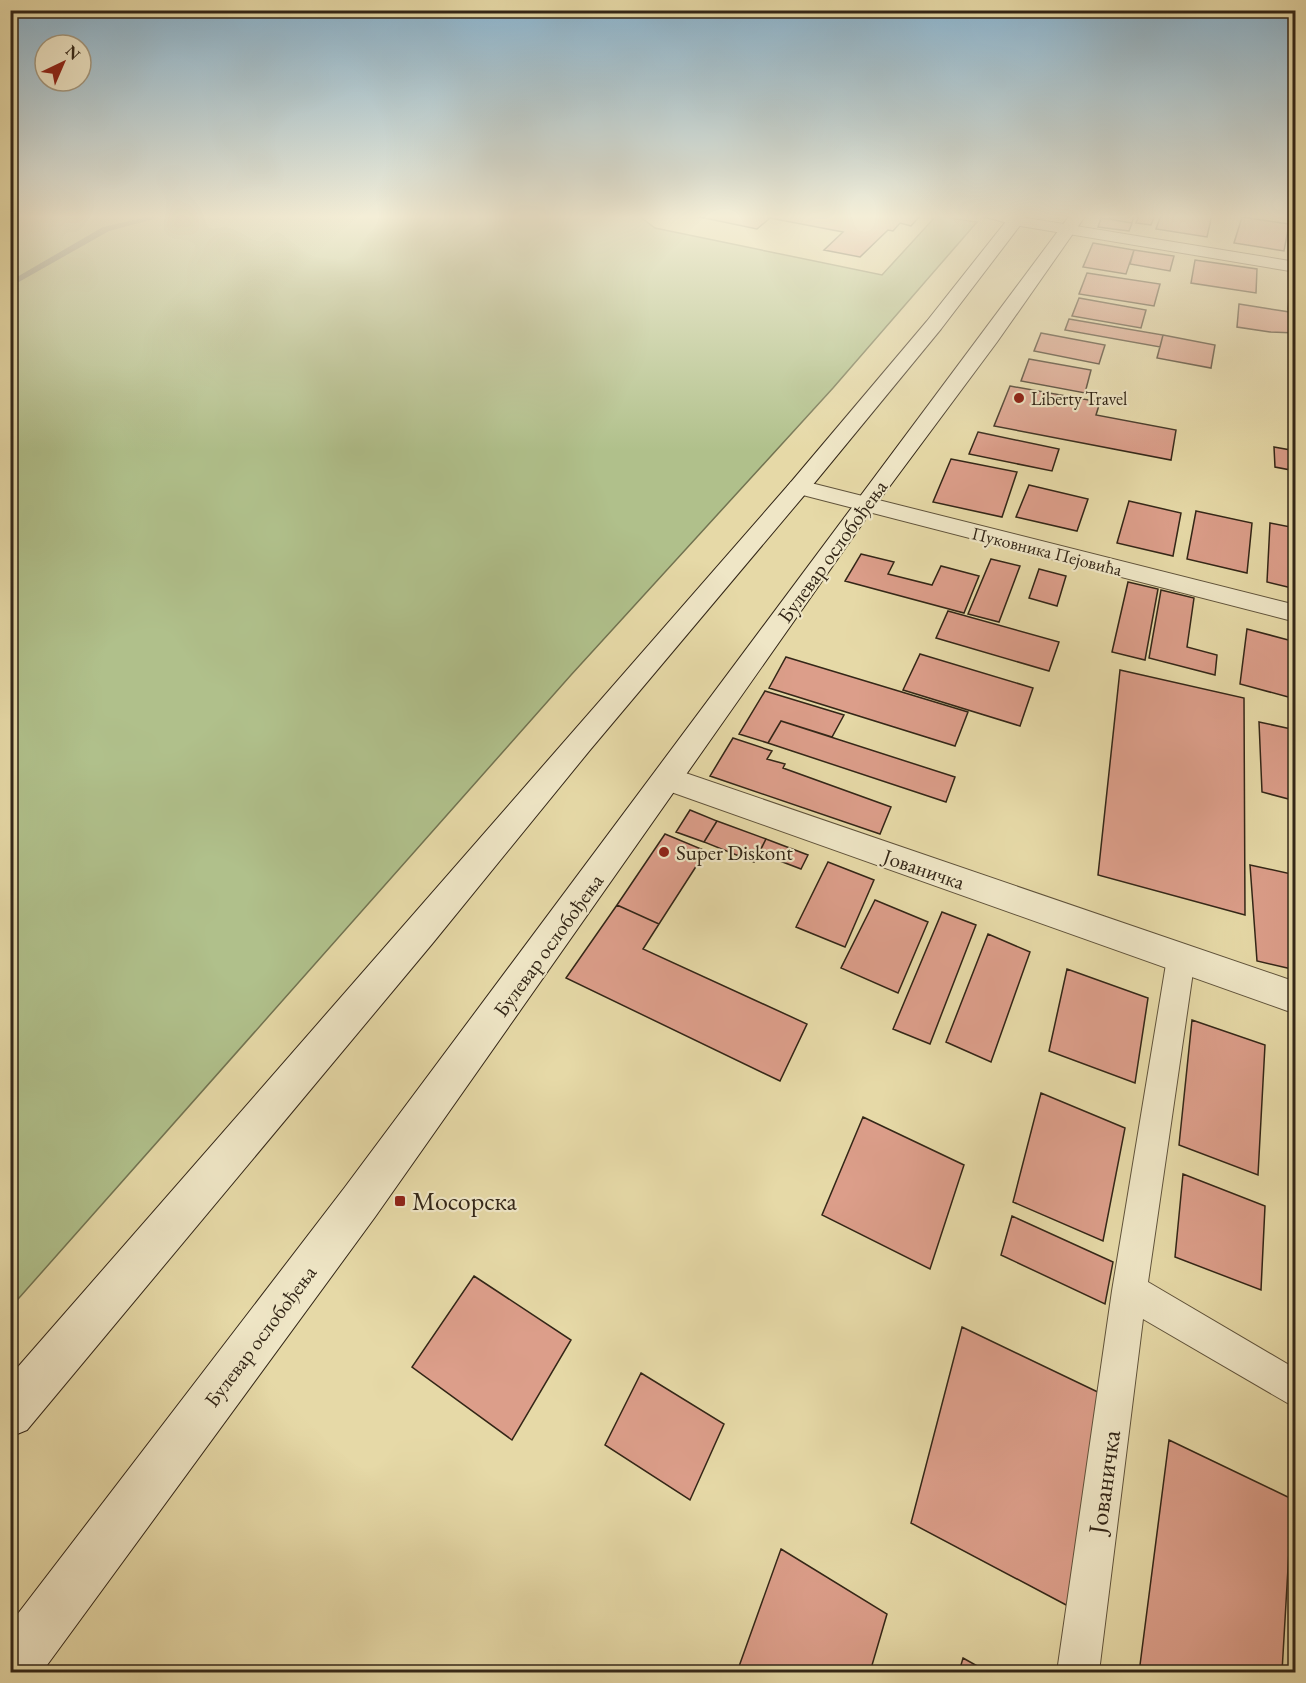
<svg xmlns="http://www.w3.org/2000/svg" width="1306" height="1683" font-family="'EB Garamond',serif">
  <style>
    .green { fill: #b0c08b; stroke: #727351; stroke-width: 1.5 }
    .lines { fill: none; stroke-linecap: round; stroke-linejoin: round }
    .stream { fill: #717d74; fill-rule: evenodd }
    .building { fill: #dc9e8a; stroke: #332617; stroke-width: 1.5 }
    .lane-casing { stroke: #60533b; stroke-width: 2 }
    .street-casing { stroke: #60533b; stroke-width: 2 }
    .secondary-casing { stroke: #332617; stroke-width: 2 }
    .lane { fill: #efe6c6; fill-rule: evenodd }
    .street { fill: #efe6c6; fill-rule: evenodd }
    .secondary { fill: #efe6c6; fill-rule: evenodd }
    .poi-dot { fill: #8f2418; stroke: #efe6c6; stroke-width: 2 }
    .labels { text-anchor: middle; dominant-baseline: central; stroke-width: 4.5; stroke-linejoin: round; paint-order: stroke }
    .far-poi-label { font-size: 18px; fill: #332617; stroke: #efe6c6; text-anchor: start }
    .far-street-label { font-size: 18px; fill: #332617; stroke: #efe6c6 }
    .street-label { font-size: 21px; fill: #332617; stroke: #efe6c6 }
    .poi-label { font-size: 21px; fill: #332617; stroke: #efe6c6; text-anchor: start }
    .near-poi-label { font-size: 26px; fill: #332617; stroke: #efe6c6; text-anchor: start }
    .near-street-label { font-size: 26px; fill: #332617; stroke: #efe6c6 }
  </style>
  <rect width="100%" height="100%" fill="#e6d9a7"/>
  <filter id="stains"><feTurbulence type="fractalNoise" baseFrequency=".00333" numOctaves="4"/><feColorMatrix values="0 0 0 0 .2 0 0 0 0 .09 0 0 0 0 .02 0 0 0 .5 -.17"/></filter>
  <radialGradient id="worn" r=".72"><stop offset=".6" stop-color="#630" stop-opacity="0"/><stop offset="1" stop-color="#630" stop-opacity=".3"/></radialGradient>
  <path class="green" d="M 11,215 L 638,215 L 655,228 L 882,275 L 936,216 L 977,222 L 833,388 L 571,675 L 11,1307 Z"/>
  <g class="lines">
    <path class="stream" d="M 155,215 L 169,215 L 109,231 L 10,287 L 10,281 L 103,227 Z"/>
  </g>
  <path class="building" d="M 690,215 L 921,215 L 911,226 L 900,223 L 893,231 L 888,230 L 860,257 L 824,250 L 843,232 L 770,218 L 757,229 Z
    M 1111,215 L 1134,215 L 1132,223 L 1109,219 Z
    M 1139,215 L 1155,215 L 1151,225 L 1136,223 Z
    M 1161,215 L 1212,215 L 1207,237 L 1156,229 Z
    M 1242,217 L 1289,224 L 1284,251 L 1234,243 Z
    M 1101,218 L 1109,219 L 1132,223 L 1129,231 L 1098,227 Z
    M 1093,243 L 1134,250 L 1126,274 L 1083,267 Z
    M 1134,250 L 1174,256 L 1170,271 L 1130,264 Z
    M 1195,260 L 1257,269 L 1256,293 L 1191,283 Z
    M 1087,273 L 1160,284 L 1154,306 L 1079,294 Z
    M 1290,290 L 1296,291 L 1296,310 L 1288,309 Z
    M 1079,298 L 1146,310 L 1141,328 L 1072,316 Z
    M 1239,304 L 1296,313 L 1296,333 L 1270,332 L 1237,327 Z
    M 1069,319 L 1163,335 L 1160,347 L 1065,330 Z
    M 1041,333 L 1105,345 L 1099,364 L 1034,351 Z
    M 1163,335 L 1215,345 L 1211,368 L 1157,358 Z
    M 1029,359 L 1091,370 L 1085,393 L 1021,381 Z
    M 1010,386 L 1100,402 L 1096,415 L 1176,430 L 1171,460 L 994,426 Z
    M 978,432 L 1059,449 L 1052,471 L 969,454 Z
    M 1274,447 L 1296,451 L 1296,471 L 1275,467 Z
    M 951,459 L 1017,472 L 1002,517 L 933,502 Z
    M 1029,485 L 1088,499 L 1077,531 L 1016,517 Z
    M 1129,501 L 1181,513 L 1173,556 L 1117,543 Z
    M 1196,511 L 1252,523 L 1247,573 L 1187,559 Z
    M 1270,523 L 1296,528 L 1296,589 L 1267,582 Z
    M 861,554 L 894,562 L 888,574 L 932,585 L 941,566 L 979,576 L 964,613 L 845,581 Z
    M 991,559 L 1020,566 L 999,622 L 968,614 Z
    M 1039,569 L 1066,576 L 1057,606 L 1029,598 Z
    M 1128,582 L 1158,589 L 1145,660 L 1112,652 Z
    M 1161,590 L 1194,598 L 1187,647 L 1217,655 L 1215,675 L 1149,658 Z
    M 948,611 L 1059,642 L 1049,671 L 936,638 Z
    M 1247,629 L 1296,642 L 1292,698 L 1240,684 Z
    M 920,654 L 1033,688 L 1020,726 L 903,690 Z
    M 786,657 L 968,712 L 955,746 L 769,688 Z
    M 1120,670 L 1244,698 L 1245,915 L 1098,875 Z
    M 765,691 L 844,715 L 832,737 L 781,721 L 768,743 L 739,734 Z
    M 781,721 L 955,777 L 946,802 L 768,743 Z
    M 1259,722 L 1296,730 L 1296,801 L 1262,792 Z
    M 733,738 L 772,751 L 767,759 L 785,764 L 783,768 L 891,807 L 880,834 L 710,776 Z
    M 690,810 L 717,821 L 704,842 L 676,832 Z
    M 717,821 L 766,839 L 754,862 L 704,842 Z
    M 665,834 L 706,851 L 659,924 L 617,905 Z
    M 766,839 L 808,855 L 801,869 L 759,853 Z
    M 828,862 L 874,880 L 845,947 L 796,927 Z
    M 1250,865 L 1296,875 L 1296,970 L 1257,961 Z
    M 875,900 L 928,922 L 898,993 L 841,968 Z
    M 617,905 L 659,924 L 643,949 L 807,1024 L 780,1081 L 566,978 Z
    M 942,912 L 976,925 L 930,1044 L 893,1029 Z
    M 988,934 L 1030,952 L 991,1062 L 946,1042 Z
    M 1067,969 L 1148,998 L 1135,1083 L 1049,1051 Z
    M 1192,1020 L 1265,1045 L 1258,1175 L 1179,1145 Z
    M 1041,1093 L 1125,1128 L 1103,1241 L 1013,1202 Z
    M 863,1117 L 964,1165 L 930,1269 L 822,1215 Z
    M 1183,1174 L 1265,1206 L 1261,1290 L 1175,1257 Z
    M 1012,1216 L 1113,1262 L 1105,1304 L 1001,1255 Z
    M 474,1276 L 571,1340 L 512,1440 L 412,1367 Z
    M 962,1327 L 1104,1395 L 1070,1607 L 911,1523 Z
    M 641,1373 L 724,1424 L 690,1500 L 605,1445 Z
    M 1169,1440 L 1292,1499 L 1282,1672 L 1154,1672 L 1140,1665 Z
    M 781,1549 L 887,1614 L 870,1672 L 737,1672 Z
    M 963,1658 L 988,1672 L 959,1672 Z"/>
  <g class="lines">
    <g class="lane-casing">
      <path id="lane" d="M 978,215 L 1006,215 L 1021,221 L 1015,225 Z
        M 1181,946 L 1191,950 L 1195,958 L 1148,1282 L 1296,1369 L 1296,1408 L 1143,1319 L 1099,1672 L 1057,1672 L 1112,1291 L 1167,958 L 1171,950 Z"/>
    </g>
    <g class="street-casing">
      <path id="street" d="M 1015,216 L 1296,262 L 1296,272 L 1009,224 L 1007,221 Z
        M 799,480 L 1296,605 L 1296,622 L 791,492 L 787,487 L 791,482 Z
        M 668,767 L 1296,982 L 1296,1014 L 657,787 L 652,779 L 657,771 Z"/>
    </g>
    <g class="secondary-casing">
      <path id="secondary" d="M 1011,215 L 1028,215 L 941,329 L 807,492 L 590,750 L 432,944 L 27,1430 L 10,1437 L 10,1376 L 791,482 L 927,321 Z
        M 1070,215 L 1086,215 L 997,342 L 872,510 L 375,1217 L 42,1672 L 10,1672 L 10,1624 L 345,1187 Z"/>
    </g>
    <use href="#lane" class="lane"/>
    <use href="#street" class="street"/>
    <use href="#secondary" class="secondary"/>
  </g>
  <linearGradient id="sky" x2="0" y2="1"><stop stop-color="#89b5d2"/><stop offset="0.48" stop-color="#f4eed7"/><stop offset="1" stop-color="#f4eed7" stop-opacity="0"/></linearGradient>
  <rect width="1306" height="451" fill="url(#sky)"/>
  <g class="poi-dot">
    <circle cx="1019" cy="398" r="6"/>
    <circle cx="664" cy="852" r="6"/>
    <rect x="394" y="1195" width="12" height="12" rx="3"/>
  </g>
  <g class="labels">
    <g class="far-poi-label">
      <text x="1031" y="398">Liberty Travel</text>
    </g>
    <g class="far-street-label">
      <text transform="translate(1047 551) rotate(14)">Пуковника Пејовића</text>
    </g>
    <g class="street-label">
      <text transform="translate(832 551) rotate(-54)">Булевар ослобођења</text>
      <text transform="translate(924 869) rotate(19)">Јованичка</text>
      <text transform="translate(548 945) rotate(-54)">Булевар ослобођења</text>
      <text transform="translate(260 1336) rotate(-53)">Булевар ослобођења</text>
    </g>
    <g class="poi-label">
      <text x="676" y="852">Super Diskont</text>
    </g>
    <g class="near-poi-label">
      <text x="412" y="1201">Мосорска</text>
    </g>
    <g class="near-street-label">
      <text transform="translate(1104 1482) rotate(-82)">Јованичка</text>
    </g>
  </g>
  <rect width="1306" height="1683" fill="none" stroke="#e6d9a7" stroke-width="36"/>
  <rect x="12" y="12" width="1282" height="1659" fill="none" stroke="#332617" stroke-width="3"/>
  <rect x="18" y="18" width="1270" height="1647" fill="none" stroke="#332617" stroke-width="1.5"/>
  <g transform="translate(63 63) rotate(44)"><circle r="28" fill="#efe6c6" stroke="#a49980" stroke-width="1.5"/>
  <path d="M0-4.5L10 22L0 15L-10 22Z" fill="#8f2418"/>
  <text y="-9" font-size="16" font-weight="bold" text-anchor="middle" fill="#332617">N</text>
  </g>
  <rect width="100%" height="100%" filter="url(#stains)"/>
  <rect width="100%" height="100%" fill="url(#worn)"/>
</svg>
